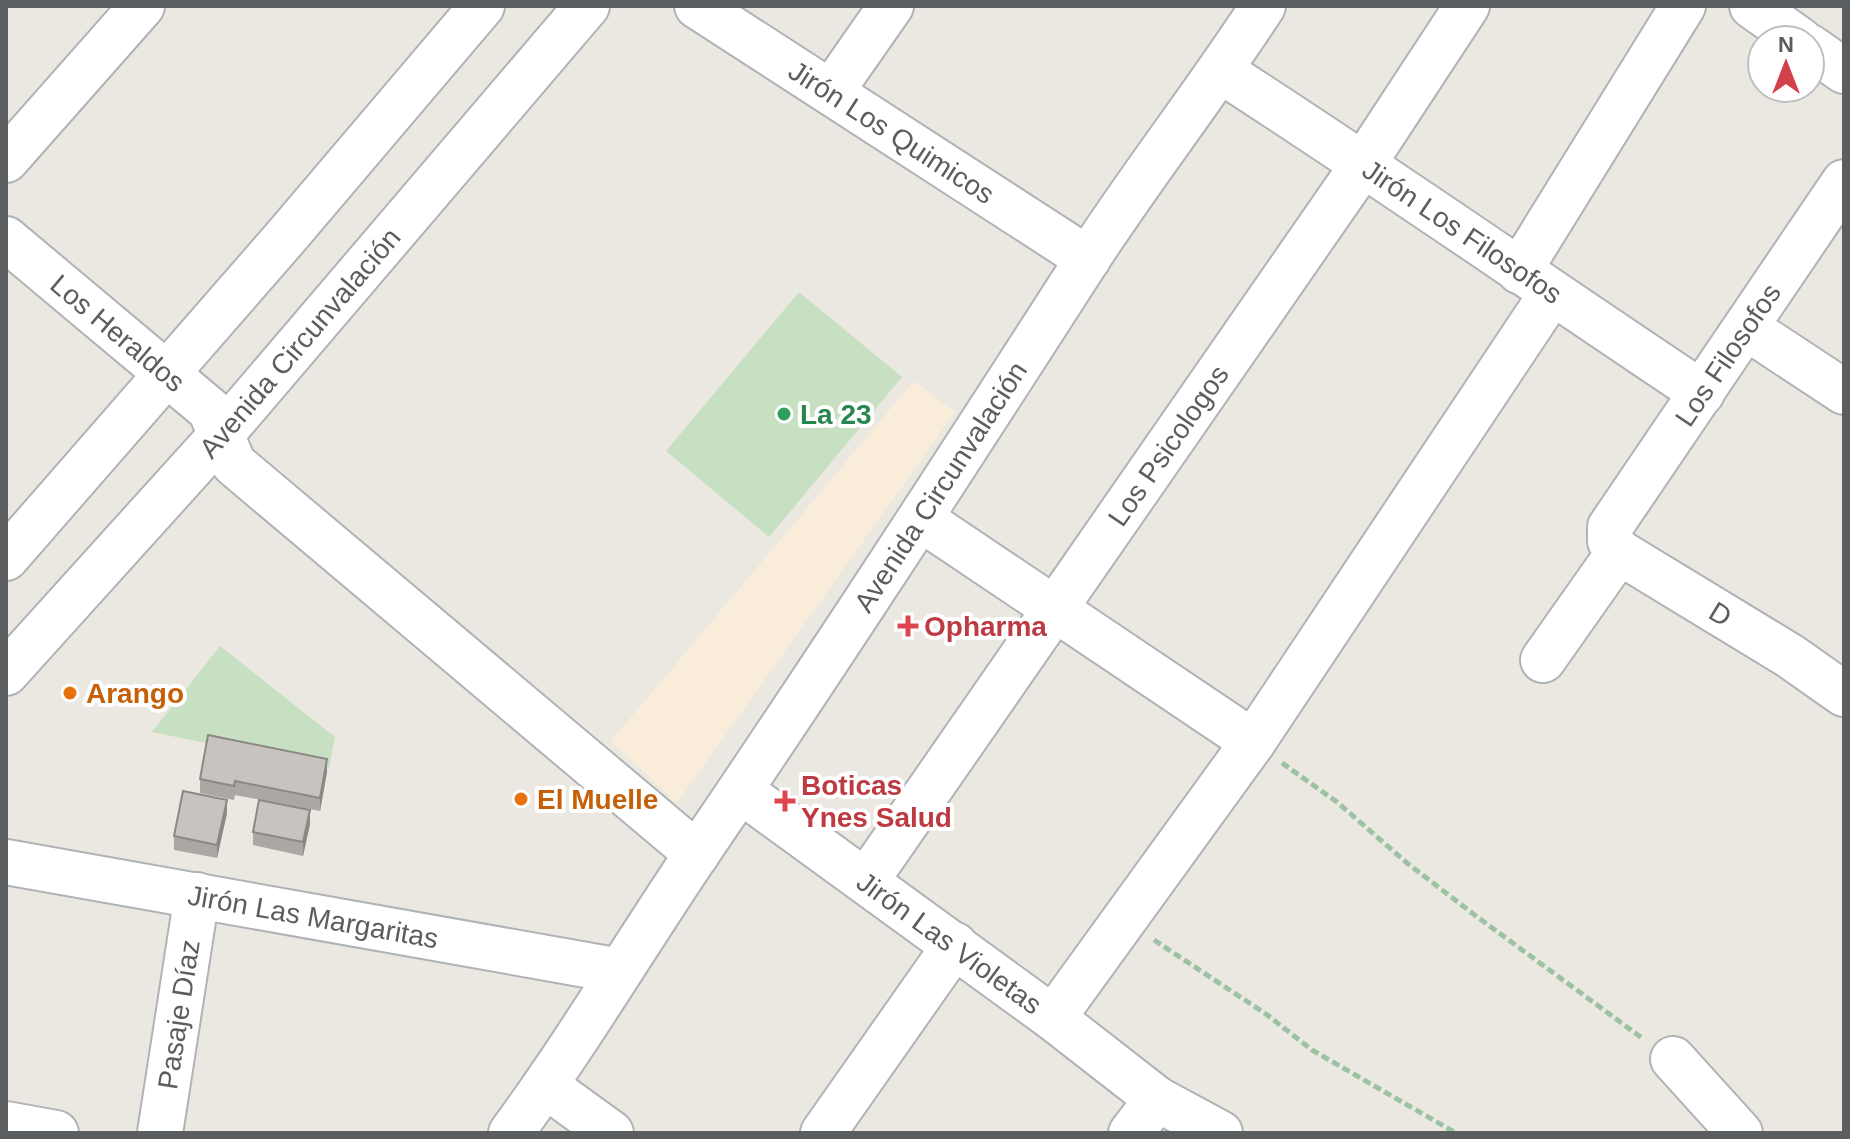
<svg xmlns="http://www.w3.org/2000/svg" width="1850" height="1139" font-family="Helvetica,sans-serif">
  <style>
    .commercial { fill: #f9edda }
    .green { fill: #c6e0c1 }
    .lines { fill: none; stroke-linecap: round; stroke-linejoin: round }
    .minor-casing { stroke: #b0b3b6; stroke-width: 48 }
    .path { stroke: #9dc2a2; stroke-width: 5; stroke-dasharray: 8 4; stroke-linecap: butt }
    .minor { stroke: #fff; stroke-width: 44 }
    .wall { fill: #aba8a4 }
    .shaded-wall { fill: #8b8886 }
    .building { fill: #c7c3bf; stroke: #8b8886; stroke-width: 2 }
    .leisure-dot { fill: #2e9e5b; stroke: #fff; stroke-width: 3 }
    .health-dot { fill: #e0444e; stroke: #fff; stroke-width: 3 }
    .food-dot { fill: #e8710a; stroke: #fff; stroke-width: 3 }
    .labels { text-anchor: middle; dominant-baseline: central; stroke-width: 8; stroke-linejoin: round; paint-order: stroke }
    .street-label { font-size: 28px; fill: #5b5e61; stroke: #fff }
    .leisure-label { font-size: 28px; font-weight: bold; fill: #27864d; stroke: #fff; text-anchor: start }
    .health-label { font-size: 28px; font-weight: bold; fill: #be3a42; stroke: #fff; text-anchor: start }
    .food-label { font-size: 28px; font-weight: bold; fill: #c56008; stroke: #fff; text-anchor: start }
  </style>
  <rect width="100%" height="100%" fill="#ebe8e2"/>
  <path class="commercial" d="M 914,381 L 955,412 L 677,803 L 611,741 Z"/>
  <path class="green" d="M 799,292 L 902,377 L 769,537 L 666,451 Z
    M 220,646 L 335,737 L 329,768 L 152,732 Z"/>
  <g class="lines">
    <g class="minor-casing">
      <g id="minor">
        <path id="s1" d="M 697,6 L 1088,259"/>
        <path d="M 1752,6 L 1800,40"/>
        <path d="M 1810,47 L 1844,71"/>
        <path id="s2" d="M 1221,71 C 1383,175 1541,286 1702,393"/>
        <path d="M 831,92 L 891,6"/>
        <path d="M 6,160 L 142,6"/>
        <path id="s3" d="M 1844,182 L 1610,527 L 1610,541 L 1619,552 L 1790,656 L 1844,694"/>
        <path id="s4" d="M 6,239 L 210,410 L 234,464 L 697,854"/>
        <path d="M 1519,271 L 1683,6"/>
        <path d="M 1747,328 L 1844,392"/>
        <path d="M 921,519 L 1253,742"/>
        <path d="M 6,558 L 285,238 L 482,6"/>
        <path d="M 1543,660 L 1619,552"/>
        <path id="s5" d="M 6,673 L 221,435 L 587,6"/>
        <path id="s6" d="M 741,791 L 1053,1018 L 1157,1099 L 1220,1133"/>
        <path id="s7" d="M 6,862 L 620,971"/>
        <path id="s8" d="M 866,881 L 1364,163 L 1467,6"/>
        <path d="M 1053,1018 L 1253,742 L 1552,293"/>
        <path d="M 1673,1059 L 1740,1133"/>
        <path d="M 546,1086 L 611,1133"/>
        <path d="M 6,1124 L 56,1133"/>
        <path id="s9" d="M 160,1133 L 197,895"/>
        <path id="s10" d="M 511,1133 C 577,1043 634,947 696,855 C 829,660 957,462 1085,263 C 1141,176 1206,94 1263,6"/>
        <path d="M 823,1133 L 955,945"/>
        <path d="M 1131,1133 L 1157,1099"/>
      </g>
    </g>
    <path class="path" d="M 1282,763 L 1337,802 L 1407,863 L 1476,916 L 1642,1038
      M 1154,940 L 1266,1014 L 1312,1050 L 1456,1133"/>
    <use href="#minor" class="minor"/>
  </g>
  <path class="wall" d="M 327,772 L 320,811 L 235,795 L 234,800 L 200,793 L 200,779 Z
    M 227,813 L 217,858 L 174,850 L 174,836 Z
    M 310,824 L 303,856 L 253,845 L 253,832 Z"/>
  <path class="shaded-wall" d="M 327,759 L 327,772 L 320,811 L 320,798 Z
    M 227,800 L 227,813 L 217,858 L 217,845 Z
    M 310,810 L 310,824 L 303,856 L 303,842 Z"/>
  <path class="building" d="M 208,735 L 327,759 L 320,798 L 235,781 L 234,786 L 200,779 Z
    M 183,791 L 227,800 L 217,845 L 174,836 Z
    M 259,800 L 310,810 L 303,842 L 253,832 Z"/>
  <circle class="leisure-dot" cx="784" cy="414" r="8"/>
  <g class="health-dot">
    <path d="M904 614h8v8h8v8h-8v8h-8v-8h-8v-8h8z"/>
    <path d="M781 789h8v8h8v8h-8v8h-8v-8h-8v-8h8z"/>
  </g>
  <g class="food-dot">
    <circle cx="70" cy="693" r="8"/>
    <circle cx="521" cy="799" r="8"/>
  </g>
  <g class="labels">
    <g class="street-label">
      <text stroke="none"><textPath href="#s1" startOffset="232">Jirón Los Quimicos</textPath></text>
      <text stroke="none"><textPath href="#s2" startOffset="290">Jirón Los Filosofos</textPath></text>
      <text stroke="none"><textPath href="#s4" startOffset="146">Los Heraldos</textPath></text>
      <text stroke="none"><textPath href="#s5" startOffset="442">Avenida Circunvalación</textPath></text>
      <text transform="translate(1728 355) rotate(-56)">Los Filosofos</text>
      <text stroke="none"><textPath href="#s8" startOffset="530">Los Psicologos</textPath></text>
      <text stroke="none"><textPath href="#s10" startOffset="776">Avenida Circunvalación</textPath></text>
      <text stroke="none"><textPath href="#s3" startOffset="564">D</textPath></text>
      <text stroke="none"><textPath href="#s7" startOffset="312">Jirón Las Margaritas</textPath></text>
      <text stroke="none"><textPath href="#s6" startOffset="258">Jirón Las Violetas</textPath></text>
      <text stroke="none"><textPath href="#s9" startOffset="120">Pasaje Díaz</textPath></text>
    </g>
    <g class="leisure-label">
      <text x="800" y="414">La 23</text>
    </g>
    <g class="health-label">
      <text x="924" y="626">Opharma</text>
      <text x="801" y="785">Boticas<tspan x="801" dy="32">Ynes Salud</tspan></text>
    </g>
    <g class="food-label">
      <text x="86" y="693">Arango</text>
      <text x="537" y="799">El Muelle</text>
    </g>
  </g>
  <rect width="1850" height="1139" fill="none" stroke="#5b5e61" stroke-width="16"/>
  <g transform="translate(1786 64)"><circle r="38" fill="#ffffff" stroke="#bdbfc0" stroke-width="2"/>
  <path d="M0-6L14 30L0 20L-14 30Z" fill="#d3414a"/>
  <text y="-12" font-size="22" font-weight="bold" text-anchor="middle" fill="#5b5e61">N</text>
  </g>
</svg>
